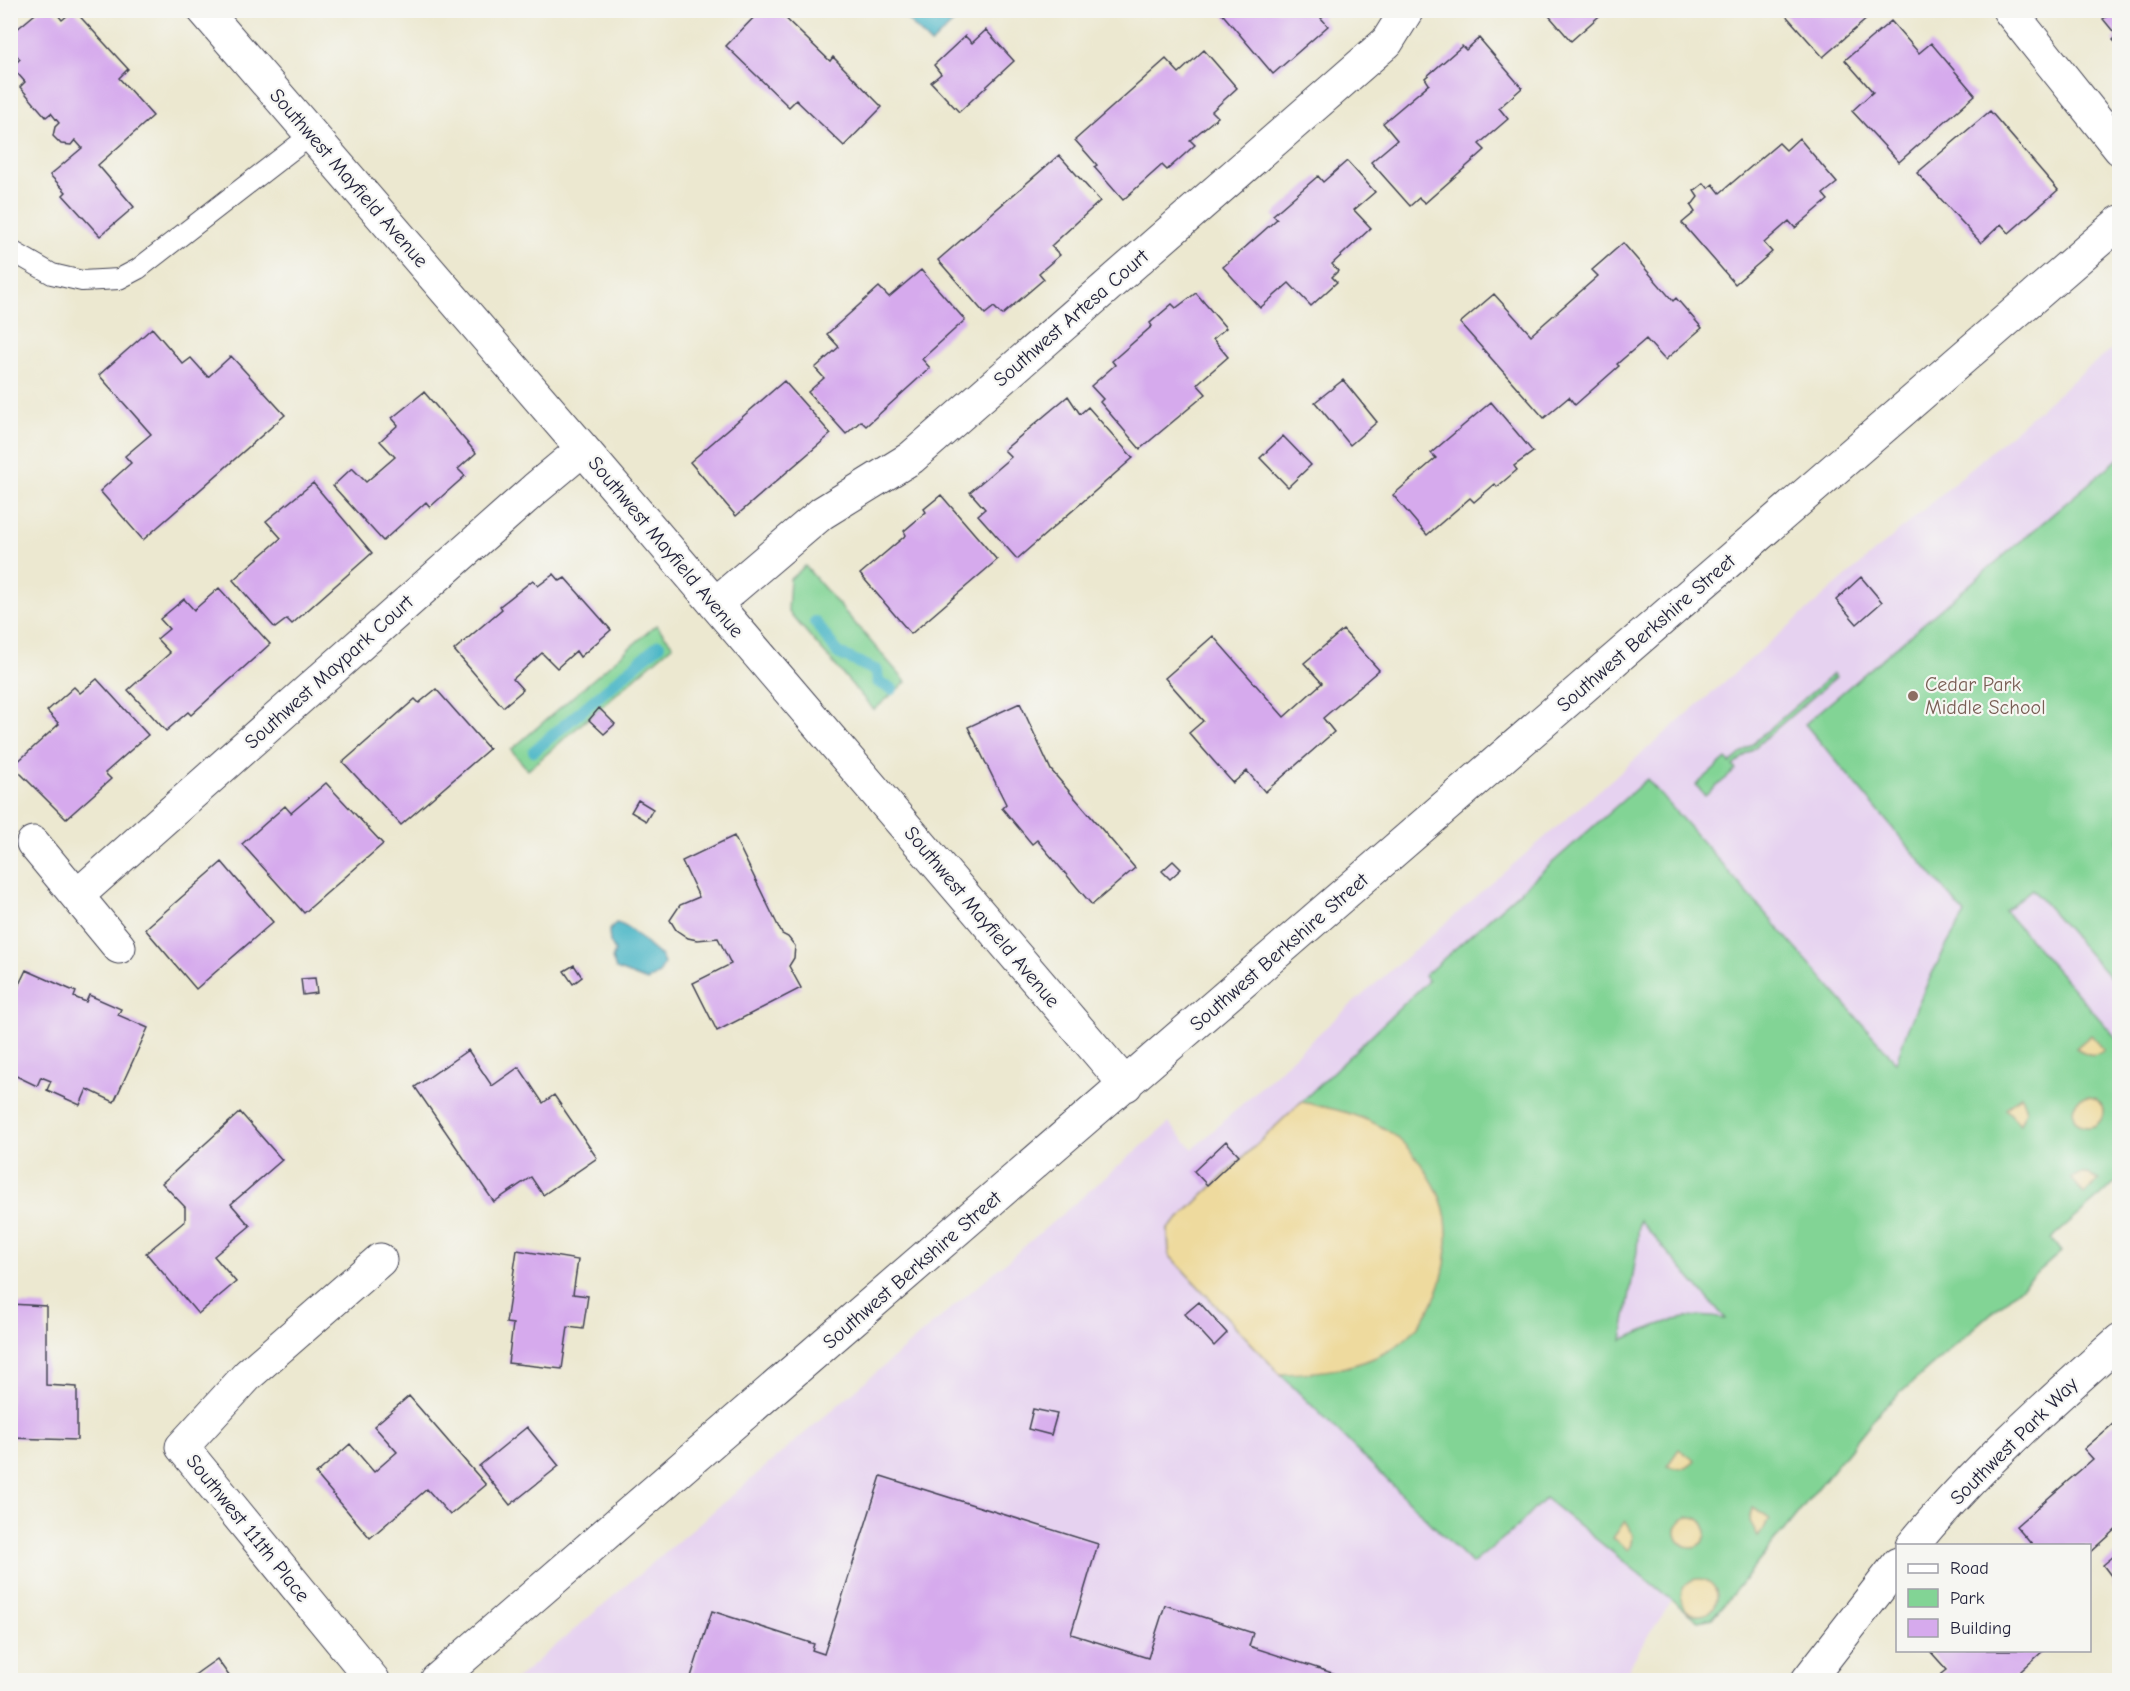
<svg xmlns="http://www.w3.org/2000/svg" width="2130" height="1691" font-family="'Comic Neue',sans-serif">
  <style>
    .built { fill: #e6d2f0 }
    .green { fill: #82d495; stroke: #527b68; stroke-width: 1.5; fill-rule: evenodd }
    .sand { fill: #eeda9e; stroke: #887e6c; stroke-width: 1.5 }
    .water { fill: #4ab6c6; stroke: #366c80; stroke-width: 1.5 }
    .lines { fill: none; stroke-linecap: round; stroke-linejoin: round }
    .stream { stroke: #4ab6c6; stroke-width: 12 }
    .building { fill: #d6aaed }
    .lane-casing { stroke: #404051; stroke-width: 22 }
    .street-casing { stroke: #404051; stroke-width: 35 }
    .secondary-casing { stroke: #404051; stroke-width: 35 }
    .lane { stroke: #fff; stroke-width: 20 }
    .street { stroke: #fff; stroke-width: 33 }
    .secondary { stroke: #fff; stroke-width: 33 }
    .education-dot { fill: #8d6e63; stroke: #f6f6f2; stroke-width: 2 }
    .labels { text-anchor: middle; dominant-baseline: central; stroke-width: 4.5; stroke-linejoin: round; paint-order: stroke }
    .street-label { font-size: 20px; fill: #22223b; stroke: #f6f6f2 }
    .education-label { font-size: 20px; fill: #785e54; stroke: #f6f6f2; text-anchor: start }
  </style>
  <rect width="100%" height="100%" fill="#f6f6f2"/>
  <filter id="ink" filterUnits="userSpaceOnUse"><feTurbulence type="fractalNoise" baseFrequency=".0167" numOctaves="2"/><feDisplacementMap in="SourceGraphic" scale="12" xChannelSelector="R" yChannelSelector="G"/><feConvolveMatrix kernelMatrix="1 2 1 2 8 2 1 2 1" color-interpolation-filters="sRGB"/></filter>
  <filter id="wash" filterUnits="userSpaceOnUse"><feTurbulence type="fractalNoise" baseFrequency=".008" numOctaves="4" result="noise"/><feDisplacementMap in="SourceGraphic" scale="24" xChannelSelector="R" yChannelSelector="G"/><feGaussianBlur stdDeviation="1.35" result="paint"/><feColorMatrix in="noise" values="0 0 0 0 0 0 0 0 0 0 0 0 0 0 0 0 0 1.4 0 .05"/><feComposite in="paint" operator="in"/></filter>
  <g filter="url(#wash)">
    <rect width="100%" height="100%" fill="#ece8d0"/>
    <path class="built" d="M 2119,343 L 2119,1112 L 1730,1514 L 1641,1647 L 1622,1680 L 515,1680 L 1169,1123 L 1193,1149 L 1337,1017 L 2078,376 Z"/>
    <path class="green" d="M 2119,458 L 2119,988 L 2032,889 L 2005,911 L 2119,1041 L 2119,1180 L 2051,1239 L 2061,1252 L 1881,1410 L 1713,1618 L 1698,1621 L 1545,1498 L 1517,1527 L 1472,1564 L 1280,1374 L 1169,1255 L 1168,1229 L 1428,981 L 1424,976 L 1647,779 L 1896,1062 C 1913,1010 1936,961 1965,914 L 1805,724 ZM 1639,1220 L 1726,1319 L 1725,1319 C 1688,1310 1654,1326 1622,1340 L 1637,1251 Z
      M 805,566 L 906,682 L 874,710 L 788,611 L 790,579 Z
      M 656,625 L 673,645 L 528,770 L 511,750 Z
      M 1833,674 L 1836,677 L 1733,766 L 1736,770 L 1705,796 L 1696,785 L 1726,759 L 1730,763 Z"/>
    <path class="sand" d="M 2091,1035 L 2104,1050 C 2094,1058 2086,1054 2076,1048 Z
      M 2021,1095 L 2026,1111 L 2020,1124 L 2006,1109 Z
      M2073 1112a15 15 0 1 1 30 0a15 15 0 1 1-30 0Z
      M 1301,1102 C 1330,1108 1370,1116 1394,1135 C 1417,1154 1442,1189 1446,1219 C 1452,1269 1434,1324 1390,1350 C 1355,1370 1319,1373 1280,1374 L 1169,1255 L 1168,1229 Z
      M 2079,1174 L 2088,1174 L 2099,1180 L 2084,1194 L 2071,1178 Z
      M 1679,1449 L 1695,1461 C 1687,1470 1679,1470 1667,1466 Z
      M 1753,1508 L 1770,1519 L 1758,1536 L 1750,1521 Z
      M1676 1532a15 15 0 1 1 30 0a15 15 0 1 1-30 0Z
      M 1625,1521 C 1632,1530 1636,1539 1629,1550 L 1613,1538 Z
      M1681 1597a18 18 0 1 1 36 0a18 18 0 1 1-36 0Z"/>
    <path class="water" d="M 899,11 L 948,11 L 957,19 L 931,44 Z
      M 616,923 C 633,926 646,947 661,956 L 664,964 L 659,974 L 647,981 L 616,969 L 612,959 L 615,951 L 610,942 L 609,931 Z"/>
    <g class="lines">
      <path class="stream" d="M 815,622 L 838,653 L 877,671 L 878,682 L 892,689
        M 534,751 L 659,645"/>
    </g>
    <g id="blocks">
      <path class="building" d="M 40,10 L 54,10 L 62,20 L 74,10 L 128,69 L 119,78 L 153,116 L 98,165 L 134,207 L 100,236 L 63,195 L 66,192 L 50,175 L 82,148 L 75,140 L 71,145 L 61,144 L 53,136 L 55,127 L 59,123 L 51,113 L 46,117 L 20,87 L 25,82 L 12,67 L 20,59 L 10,48 L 10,35 Z
        M 761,10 L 777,10 L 830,61 L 833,57 L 882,107 L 844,146 L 796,100 L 789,107 L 726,46 Z
        M 1219,10 L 1329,10 L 1321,18 L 1328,26 L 1273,74 Z
        M 1544,10 L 1606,10 L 1571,41 Z
        M 1781,10 L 1877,10 L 1823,57 Z
        M 2099,10 L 2120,10 L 2120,47 L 2113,40 L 2117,36 L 2103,19 L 2106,17 Z
        M 1891,21 L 1919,53 L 1931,43 L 1975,95 L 1899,162 L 1852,111 L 1873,92 L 1845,60 Z
        M 986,30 L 1014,61 L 959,112 L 931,82 L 941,74 L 934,65 L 965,36 L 972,43 Z
        M 1479,38 L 1522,88 L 1499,108 L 1508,119 L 1479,144 L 1485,150 L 1425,203 L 1419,198 L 1410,206 L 1371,162 L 1397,140 L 1383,123 L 1429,84 L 1425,78 L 1462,46 L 1466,50 Z
        M 1204,50 L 1237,88 L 1212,111 L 1218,117 L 1190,140 L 1195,145 L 1167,170 L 1162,165 L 1123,200 L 1094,167 L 1097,165 L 1075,140 L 1166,59 L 1179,73 Z
        M 1990,111 L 2058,190 L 2009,233 L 2001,224 L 1981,243 L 1917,173 Z
        M 1799,138 L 1837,183 L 1823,194 L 1828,200 L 1795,228 L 1789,221 L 1764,243 L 1772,252 L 1735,284 L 1682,223 L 1695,212 L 1691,206 L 1698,197 L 1694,191 L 1704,183 L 1708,188 L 1713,184 L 1720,193 L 1779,143 L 1786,150 Z
        M 1059,155 L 1100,201 L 1051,246 L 1060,255 L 1039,273 L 1044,279 L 1002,315 L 994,307 L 985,314 L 938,260 Z
        M 1347,161 L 1375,192 L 1354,210 L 1371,228 L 1332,264 L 1338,271 L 1332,277 L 1337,282 L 1311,306 L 1289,283 L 1260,308 L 1223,267 L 1277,219 L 1273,215 L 1318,176 L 1323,182 Z
        M 1623,243 L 1673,301 L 1676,298 L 1702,328 L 1665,360 L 1646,339 L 1617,364 L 1619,366 L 1575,405 L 1569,397 L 1544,418 L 1460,323 L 1494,294 L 1531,335 L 1598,276 L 1592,270 Z
        M 921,270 L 965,320 L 922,359 L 930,368 L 866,426 L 861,421 L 846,434 L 808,392 L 824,378 L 815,368 L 839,347 L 827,334 L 879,287 L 889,297 Z
        M 1196,293 L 1226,328 L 1213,339 L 1228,357 L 1197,384 L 1206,394 L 1140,449 L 1100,402 L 1103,399 L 1091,386 L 1115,365 L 1112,361 L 1152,326 L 1150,323 L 1172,304 L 1176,308 Z
        M 152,328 L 183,364 L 191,358 L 208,377 L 231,356 L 285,415 L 143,540 L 100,491 L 131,463 L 125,456 L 151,434 L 99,375 Z
        M 1343,380 L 1377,422 L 1350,445 L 1315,402 Z
        M 784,381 L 831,434 L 736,516 L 690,462 Z
        M 424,392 L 476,453 L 458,469 L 465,476 L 430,507 L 426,502 L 383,541 L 333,486 L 352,468 L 366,482 L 395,457 L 380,441 L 398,425 L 392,418 Z
        M 1068,396 L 1080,414 L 1088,407 L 1133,458 L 1017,559 L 978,515 L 985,509 L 970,492 L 1011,457 L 1004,450 Z
        M 1491,402 L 1533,452 L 1514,466 L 1517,470 L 1497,487 L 1495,484 L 1474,502 L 1470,498 L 1427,535 L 1393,495 L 1436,458 L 1431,453 Z
        M 1283,436 L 1311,465 L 1288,487 L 1260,458 Z
        M 313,483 L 372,553 L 292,624 L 287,619 L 275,628 L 233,580 L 281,538 L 266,521 Z
        M 941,495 L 997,560 L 911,634 L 860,574 L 906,535 L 904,531 L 926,512 L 924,509 Z
        M 554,574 L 560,581 L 565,578 L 611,630 L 580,657 L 576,651 L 557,668 L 542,653 L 513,679 L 523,690 L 503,707 L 454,650 L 502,609 L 500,606 L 533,580 L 538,586 Z
        M 1861,577 L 1882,602 L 1857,624 L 1836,600 Z
        M 219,588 L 270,644 L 191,715 L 188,712 L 166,731 L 128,690 L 170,653 L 157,639 L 169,629 L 160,619 L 184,599 L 194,610 Z
        M 1343,630 L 1379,670 L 1323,718 L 1334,732 L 1265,792 L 1247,771 L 1233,783 L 1189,733 L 1203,721 L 1165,678 L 1213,636 L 1284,717 L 1322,683 L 1304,663 Z
        M 97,679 L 148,735 L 105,773 L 111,779 L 66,819 L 13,766 L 59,724 L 47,711 L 74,687 L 80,693 Z
        M 436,689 L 489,749 L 401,825 L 343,762 L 415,699 L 419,703 Z
        M 1020,703 L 1051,770 L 1135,868 L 1092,905 L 1037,840 L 1032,844 L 1002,808 L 1006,804 L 968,727 Z
        M 599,708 L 615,724 L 604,734 L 589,720 Z
        M 326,783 L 383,844 L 304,913 L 242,844 L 285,806 L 291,813 Z
        M 638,800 L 653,809 L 646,821 L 631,812 Z
        M 734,836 L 782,934 L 788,937 L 795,946 L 794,958 L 789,966 L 801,988 L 717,1031 L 693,983 L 731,964 L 718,938 L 697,940 L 688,938 L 676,930 L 670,920 L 680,905 L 699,897 L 682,861 Z
        M 1173,861 L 1181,869 L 1170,879 L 1162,871 Z
        M 222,862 L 273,922 L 196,989 L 145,929 Z
        M 574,965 L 582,977 L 573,984 L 564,971 Z
        M 26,970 L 76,992 L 74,997 L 86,1002 L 89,995 L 121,1009 L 118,1015 L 148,1028 L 114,1102 L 87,1089 L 80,1105 L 47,1090 L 51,1081 L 41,1077 L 37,1086 L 10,1073 L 10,1003 Z
        M 315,978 L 317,993 L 303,995 L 301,979 Z
        M 468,1050 L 492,1086 L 519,1067 L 543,1103 L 554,1095 L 597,1158 L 543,1195 L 531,1177 L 494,1202 L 415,1087 Z
        M 240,1112 L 282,1160 L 231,1204 L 250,1226 L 214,1256 L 236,1282 L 198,1314 L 146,1253 L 185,1221 L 185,1207 L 162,1183 Z
        M 1226,1141 L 1239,1155 L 1207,1185 L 1194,1171 Z
        M 517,1250 L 578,1260 L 573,1294 L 588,1296 L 583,1329 L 568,1327 L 562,1369 L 508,1363 L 513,1324 L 506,1323 Z
        M 1199,1302 L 1227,1333 L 1214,1346 L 1185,1314 Z
        M 10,1304 L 46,1306 L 46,1385 L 77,1387 L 77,1440 L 10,1438 Z
        M 409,1396 L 486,1485 L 450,1515 L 427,1489 L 370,1538 L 316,1474 L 350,1444 L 374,1472 L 397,1452 L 374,1426 Z
        M 1033,1409 L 1057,1414 L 1051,1435 L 1028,1429 Z
        M 2120,1418 L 2120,1526 L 2090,1553 L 2090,1546 L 2033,1546 L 2016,1526 L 2093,1459 L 2084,1449 Z
        M 527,1427 L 559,1466 L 510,1505 L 479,1466 Z
        M 881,1476 L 1098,1544 L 1071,1634 L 1148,1658 L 1165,1605 L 1253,1633 L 1249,1646 L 1354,1680 L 690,1680 L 712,1611 L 814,1644 L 812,1650 L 824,1654 Z
        M 2120,1551 L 2120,1594 L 2112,1585 L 2115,1581 L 2103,1565 Z
        M 1929,1650 L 2044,1650 L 2011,1680 L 1934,1680 L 1947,1670 Z
        M 217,1659 L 232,1680 L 188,1680 L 200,1671 Z"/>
    </g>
  </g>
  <g filter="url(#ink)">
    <use href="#blocks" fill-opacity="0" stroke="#404051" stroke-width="1.5"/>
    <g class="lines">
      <g class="lane-casing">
        <path id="lane" d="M 12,251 L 52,274 L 82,281 L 119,279 L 138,269 L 311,135"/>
      </g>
      <g class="street-casing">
        <path id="street" d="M 204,10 L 588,455 L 1126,1085
          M 2009,10 L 2120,149
          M 715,604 L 822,513 L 911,458 L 1387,42 L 1407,10
          M 33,843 L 119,947
          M 77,896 L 535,489 L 583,449
          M 373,1680 L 182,1447 L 248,1375 L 380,1260
          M 437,1680 L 2120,222"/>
      </g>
      <g class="secondary-casing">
        <path id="secondary" d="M 1912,1546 C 1974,1470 2047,1405 2120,1340
          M 1808,1680 L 1898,1564"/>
      </g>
      <use href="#lane" class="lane"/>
      <use href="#street" class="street"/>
      <use href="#secondary" class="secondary"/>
    </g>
  </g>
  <circle class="education-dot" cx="1913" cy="696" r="6"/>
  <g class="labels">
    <g class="street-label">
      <text transform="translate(349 178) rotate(49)">Southwest Mayfield Avenue</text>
      <text transform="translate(1071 318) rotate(-41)">Southwest Artesa Court</text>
      <text transform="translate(666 547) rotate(50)">Southwest Mayfield Avenue</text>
      <text transform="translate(1646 633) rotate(-41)">Southwest Berkshire Street</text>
      <text transform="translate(329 672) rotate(-42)">Southwest Maypark Court</text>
      <text transform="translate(982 917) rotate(50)">Southwest Mayfield Avenue</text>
      <text transform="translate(1279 952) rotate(-41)">Southwest Berkshire Street</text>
      <text transform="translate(912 1270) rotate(-41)">Southwest Berkshire Street</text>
      <text transform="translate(2014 1441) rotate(-45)">Southwest Park Way</text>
      <text transform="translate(248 1528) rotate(51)">Southwest 111th Place</text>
    </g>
    <g class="education-label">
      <text x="1925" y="684">Cedar Park<tspan x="1925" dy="23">Middle School</tspan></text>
    </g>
  </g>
  <rect width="2130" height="1691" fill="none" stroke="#f6f6f2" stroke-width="36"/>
  <rect x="1896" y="1544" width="195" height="108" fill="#f6f6f2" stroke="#a1a1a9" stroke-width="1.5"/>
  <rect x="1908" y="1564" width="30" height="9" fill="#ffffff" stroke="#a1a1a9" stroke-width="1.5"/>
  <text x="1950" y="1574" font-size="18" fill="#22223b">Road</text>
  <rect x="1908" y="1589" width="30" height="18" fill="#82d495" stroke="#a1a1a9" stroke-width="1.5"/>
  <text x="1950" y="1604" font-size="18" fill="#22223b">Park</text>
  <rect x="1908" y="1619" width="30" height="18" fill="#d6aaed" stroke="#a1a1a9" stroke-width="1.5"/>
  <text x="1950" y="1634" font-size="18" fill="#22223b">Building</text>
</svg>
